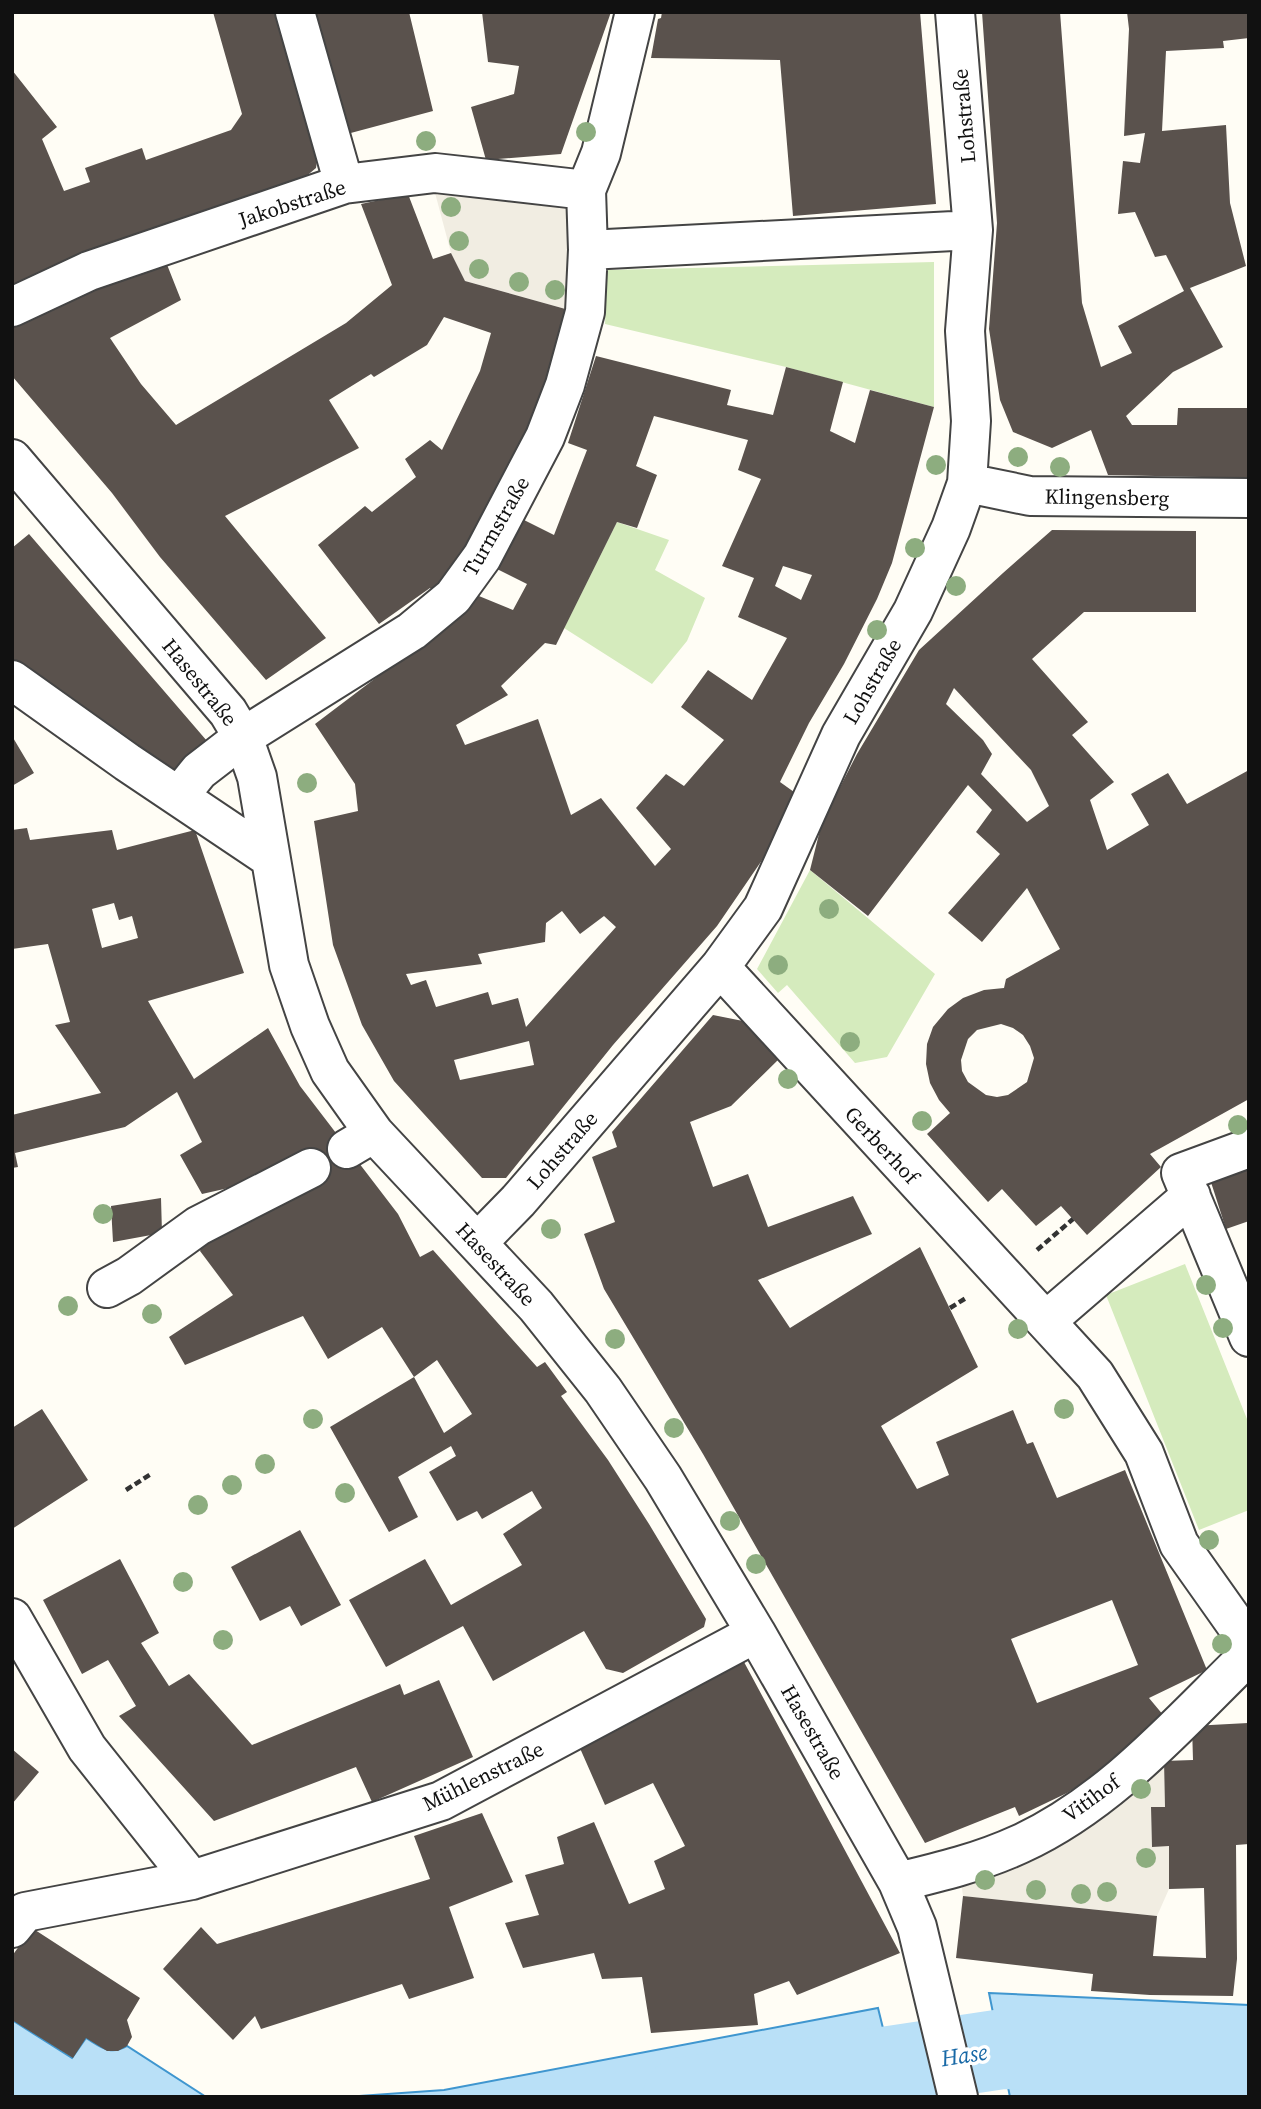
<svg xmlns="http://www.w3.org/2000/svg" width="1261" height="2109" font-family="'Source Serif 4',serif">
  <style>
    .green { fill: #d5ebbd }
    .plaza { fill: #f1ede2 }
    .water { fill: #b9e0f7; stroke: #3f96cf; stroke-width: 2 }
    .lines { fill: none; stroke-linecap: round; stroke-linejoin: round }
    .river { stroke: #b9e0f7; stroke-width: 80 }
    .building { fill: #5a524d; fill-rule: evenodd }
    .minor-casing { stroke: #444; stroke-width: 42 }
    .path { stroke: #333; stroke-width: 4.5; stroke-dasharray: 7 3.5; stroke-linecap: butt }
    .minor { stroke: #fff; stroke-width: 38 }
    .tree { fill: #8dad7f }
    .labels { text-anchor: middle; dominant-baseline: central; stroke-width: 7; stroke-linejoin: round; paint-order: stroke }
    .street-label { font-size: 21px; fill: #111; stroke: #fff }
    .water-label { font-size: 23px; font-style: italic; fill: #1768a6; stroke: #fff }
  </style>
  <rect width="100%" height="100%" fill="#fffdf5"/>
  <path class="green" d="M 934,262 L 934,407 L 786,367 L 605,324 L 607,270 Z
    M 617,522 L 669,540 L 655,570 L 705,598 L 687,641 L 652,684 L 564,628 Z
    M 810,870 L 935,974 L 887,1057 L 855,1063 L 787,985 L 778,993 L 757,969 Z
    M 1185,1264 L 1249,1424 L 1249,1510 L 1199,1530 L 1106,1295 Z"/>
  <path class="plaza" d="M 434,189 L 586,190 L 569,310 L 465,281 L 451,253 Z
    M 1164,1761 L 1165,1807 L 1151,1808 L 1152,1846 L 1169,1846 L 1169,1889 L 1157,1916 L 963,1896 L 959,1867 Z"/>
  <path class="water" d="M 989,1993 L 1249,2005 L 1249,2097 L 1010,2097 Z
    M 878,2008 L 900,2097 L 345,2097 L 444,2090 Z
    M 12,2020 L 72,2058 L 86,2038 C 101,2047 110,2056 127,2046 L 206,2097 L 12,2097 Z"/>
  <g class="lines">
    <path class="river" d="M 683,2097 L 1003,2049 L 1249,2054"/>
  </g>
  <path class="building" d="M 213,12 L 280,12 L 318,154 L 316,168 L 304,178 L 86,254 L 12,285 L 12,70 L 57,127 L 42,139 L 64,191 L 90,182 L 85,168 L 142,148 L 146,160 L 231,130 L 242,114 Z
    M 316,12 L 409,12 L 433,111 L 347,134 Z
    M 482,12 L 611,12 L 561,154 L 486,160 L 471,107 L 514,94 L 519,66 L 488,62 Z
    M 662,12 L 920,12 L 936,204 L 793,216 L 780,60 L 651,58 L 658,19 L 661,18 Z
    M 982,12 L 1060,12 L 1082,303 L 1101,367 L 1132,353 L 1118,326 L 1184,291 L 1166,255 L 1155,257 L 1135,212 L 1118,214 L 1123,161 L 1140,163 L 1145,133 L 1124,136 L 1129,29 L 1127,12 L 1249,12 L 1249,38 L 1223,41 L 1224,48 L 1166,51 L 1162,131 L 1226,125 L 1230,203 L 1246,266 L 1190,288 L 1223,347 L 1173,372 L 1126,416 L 1132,425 L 1177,425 L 1178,408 L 1249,408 L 1249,478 L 1108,475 L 1091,430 L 1052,448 L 1013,432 L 1000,400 L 989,329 L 997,223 Z
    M 408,194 L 433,259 L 451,253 L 465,281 L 569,310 L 540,407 L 469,543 L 433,591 L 430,588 L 379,624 L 318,545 L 365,506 L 372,512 L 416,477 L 405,459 L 430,440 L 442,450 L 480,371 L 491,333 L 444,317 L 427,345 L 374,377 L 371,374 L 329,400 L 359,448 L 225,516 L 326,638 L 266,680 L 160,557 L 112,493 L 12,376 L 12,321 L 164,257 L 181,300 L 110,338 L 141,384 L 176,425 L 346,323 L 392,285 L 361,204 Z
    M 596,356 L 731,390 L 727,405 L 773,415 L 786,367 L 843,382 L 830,431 L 855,443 L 870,390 L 934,407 L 892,563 L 877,599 L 844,664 L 809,723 L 780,782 L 794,792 L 769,850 L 717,926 L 613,1045 L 506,1178 L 482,1178 L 394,1081 L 362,1025 L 333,945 L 314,821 L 358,811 L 355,784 L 315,724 L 451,621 L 474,594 L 513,610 L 527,584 L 497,569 L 522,519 L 554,535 L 587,450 L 568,443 ZM 654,416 L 748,440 L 738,470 L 761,479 L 722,566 L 754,578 L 738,617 L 787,638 L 752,700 L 708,670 L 681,707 L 724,740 L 684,786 L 666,774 L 636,808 L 671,849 L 655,866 L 601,798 L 571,815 L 538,719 L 465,745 L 456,725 L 508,695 L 501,686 L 545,643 L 556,645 L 617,522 L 637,528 L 657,475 L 636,466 ZM 783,566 L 812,575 L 801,600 L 775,586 ZM 562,911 L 580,934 L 604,916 L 616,927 L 526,1027 L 518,998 L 492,1005 L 488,992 L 436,1007 L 426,980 L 411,985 L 406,974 L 482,964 L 478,954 L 545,942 L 546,923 ZM 529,1041 L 534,1065 L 460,1080 L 454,1060 Z
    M 1052,530 L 1196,531 L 1196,612 L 1084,612 L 1032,659 L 1088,722 L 1072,735 L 1114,782 L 1090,800 L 1107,850 L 1149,825 L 1131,794 L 1168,773 L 1187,804 L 1249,770 L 1249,1099 L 1150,1154 L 1161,1167 L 1087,1235 L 1061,1206 L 1036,1226 L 1002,1189 L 988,1202 L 927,1134 L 950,1113 L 939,1100 L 930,1083 L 926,1064 L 927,1044 L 933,1027 L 948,1009 L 963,998 L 984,990 L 1004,988 L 1006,979 L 1060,949 L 1027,888 L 982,942 L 948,913 L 1000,854 L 976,832 L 992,810 L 968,785 L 868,916 L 810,870 L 822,822 L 857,754 L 919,650 L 1003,573 ZM 954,688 L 1031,770 L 1049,806 L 1027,822 L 981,774 L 992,754 L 983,740 L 946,704 ZM 1001,1024 L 1013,1028 L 1023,1035 L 1030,1046 L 1034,1058 L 1027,1082 L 1008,1095 L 997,1097 L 986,1095 L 968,1082 L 962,1071 L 961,1060 L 968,1039 L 977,1030 Z
    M 29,534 L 207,741 L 177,779 L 30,675 L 12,659 L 12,548 Z
    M 12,736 L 34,773 L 12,786 Z
    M 27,828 L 30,840 L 112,830 L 117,850 L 195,830 L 244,973 L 148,1001 L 194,1079 L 268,1028 L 300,1086 L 398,1214 L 420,1257 L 433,1250 L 537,1367 L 545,1362 L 567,1392 L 561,1396 L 608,1460 L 649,1524 L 706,1619 L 704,1627 L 623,1673 L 606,1669 L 584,1631 L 493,1681 L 463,1626 L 386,1667 L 349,1600 L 425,1559 L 451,1605 L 522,1565 L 503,1534 L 542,1508 L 532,1491 L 482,1519 L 477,1511 L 457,1521 L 429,1472 L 456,1456 L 451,1446 L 398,1477 L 418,1517 L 389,1532 L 330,1427 L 414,1377 L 444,1433 L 472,1414 L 437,1360 L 414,1377 L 382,1327 L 328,1359 L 303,1316 L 185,1365 L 169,1337 L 233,1295 L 200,1251 L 207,1235 L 255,1182 L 202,1194 L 180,1155 L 202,1142 L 177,1092 L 125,1127 L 15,1153 L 18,1167 L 12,1168 L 12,1115 L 101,1093 L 55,1025 L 70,1022 L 48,944 L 12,949 L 12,830 ZM 114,903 L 119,920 L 132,916 L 138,938 L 102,948 L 92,909 Z
    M 713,1015 L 748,1022 L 780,1058 L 731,1106 L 690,1122 L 713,1187 L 748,1174 L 768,1227 L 853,1196 L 872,1234 L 758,1280 L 790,1328 L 920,1247 L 978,1367 L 881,1426 L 917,1489 L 949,1475 L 936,1442 L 1013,1410 L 1027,1444 L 1033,1442 L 1057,1498 L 1125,1470 L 1207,1670 L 1149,1698 L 1164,1716 L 1116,1762 L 1067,1793 L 1019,1816 L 1015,1807 L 925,1843 L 703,1454 L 604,1289 L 584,1234 L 615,1222 L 592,1157 L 617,1147 L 612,1132 ZM 1112,1600 L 1138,1665 L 1037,1703 L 1011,1639 Z
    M 1249,1163 L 1249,1221 L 1226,1229 L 1209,1176 Z
    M 161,1198 L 162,1233 L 113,1242 L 111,1206 Z
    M 42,1409 L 88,1480 L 12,1529 L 12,1428 Z
    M 300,1530 L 341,1605 L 301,1626 L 290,1606 L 260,1621 L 231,1567 Z
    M 120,1559 L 159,1633 L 141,1643 L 169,1686 L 189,1674 L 252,1745 L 400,1684 L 404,1695 L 439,1680 L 473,1757 L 372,1802 L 356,1767 L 214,1821 L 119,1716 L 136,1706 L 108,1660 L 82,1674 L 43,1600 Z
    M 744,1662 L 900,1953 L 797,1995 L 789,1981 L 754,1994 L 758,2025 L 651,2033 L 642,1977 L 602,1979 L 594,1953 L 523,1968 L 505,1923 L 539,1915 L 525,1875 L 564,1864 L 557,1837 L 594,1822 L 629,1904 L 665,1889 L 654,1861 L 685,1846 L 653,1783 L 605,1805 L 579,1746 Z
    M 1248,1723 L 1249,1844 L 1236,1845 L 1237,1959 L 1233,1996 L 1150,1995 L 1091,1991 L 1093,1974 L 956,1958 L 963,1896 L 1157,1916 L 1153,1956 L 1206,1958 L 1204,1888 L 1169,1889 L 1169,1846 L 1152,1847 L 1151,1807 L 1165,1807 L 1164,1761 L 1193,1760 L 1192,1726 Z
    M 12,1749 L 39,1772 L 12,1804 Z
    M 482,1813 L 513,1882 L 449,1907 L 474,1978 L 409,1999 L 402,1984 L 261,2029 L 255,2016 L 233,2040 L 163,1969 L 201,1927 L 217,1944 L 430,1879 L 414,1836 Z
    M 32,1928 L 140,1998 L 127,2020 L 132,2037 L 127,2046 L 118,2051 L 107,2051 L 86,2038 L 73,2058 L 12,2020 L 12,1956 Z"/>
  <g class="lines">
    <g class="minor-casing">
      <path id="minor" d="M 295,12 L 344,184
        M 588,250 L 973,230
        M 12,307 L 89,271 L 344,184 L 435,173 L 586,190
        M 12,459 L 228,712 L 243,737 L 257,777 L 289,965 L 310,1026 L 330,1071 L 374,1133 L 536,1306 L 603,1390 L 663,1478 L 756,1633 L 898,1882 L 917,1927 L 958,2097
        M 967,483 L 1030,496 L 1249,498
        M 12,680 L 127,762 L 270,858
        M 179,796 L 199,771 L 243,737 L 412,631 L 453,597 L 482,557 L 545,437 L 565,385 L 585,312 L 588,250 L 586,190 L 601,153 L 635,12
        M 720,967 L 1095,1375 L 1144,1453 L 1179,1544 L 1249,1643
        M 1249,1148 L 1181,1173 L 1249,1337
        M 347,1149 L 374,1133
        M 477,1243 L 518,1201 L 720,967 L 763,908 L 841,735 L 913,611 L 951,528 L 967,483 L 971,421 L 965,331 L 973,230 L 955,12
        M 107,1288 L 129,1276 L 198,1226 L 311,1168
        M 1046,1321 L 1191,1196
        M 12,1618 L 87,1748 L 192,1880
        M 898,1882 C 940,1872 981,1862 1020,1844 C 1110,1803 1179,1723 1249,1655
        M 12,1928 L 25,1912 L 192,1880 L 441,1801 L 756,1633"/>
    </g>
    <path class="path" d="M 1037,1250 L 1073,1219
      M 950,1308 L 966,1298
      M 126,1490 L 151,1474"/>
    <use href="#minor" class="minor"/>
  </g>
  <g class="tree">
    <circle cx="586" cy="132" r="10"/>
    <circle cx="426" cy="141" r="10"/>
    <circle cx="451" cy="207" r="10"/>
    <circle cx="459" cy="241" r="10"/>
    <circle cx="479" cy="269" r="10"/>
    <circle cx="519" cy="282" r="10"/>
    <circle cx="555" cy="290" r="10"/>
    <circle cx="1018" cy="457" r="10"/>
    <circle cx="936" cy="465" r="10"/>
    <circle cx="1060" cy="467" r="10"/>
    <circle cx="915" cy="548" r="10"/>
    <circle cx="956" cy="586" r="10"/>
    <circle cx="877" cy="630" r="10"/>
    <circle cx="307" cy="783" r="10"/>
    <circle cx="829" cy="909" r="10"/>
    <circle cx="778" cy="965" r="10"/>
    <circle cx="850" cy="1042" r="10"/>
    <circle cx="788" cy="1079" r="10"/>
    <circle cx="922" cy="1121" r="10"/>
    <circle cx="1238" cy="1125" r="10"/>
    <circle cx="103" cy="1214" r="10"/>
    <circle cx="551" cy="1229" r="10"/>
    <circle cx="1206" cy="1285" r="10"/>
    <circle cx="68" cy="1306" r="10"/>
    <circle cx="152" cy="1314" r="10"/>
    <circle cx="1223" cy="1328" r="10"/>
    <circle cx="1018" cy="1329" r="10"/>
    <circle cx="615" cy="1339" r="10"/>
    <circle cx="1064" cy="1409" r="10"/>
    <circle cx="313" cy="1419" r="10"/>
    <circle cx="674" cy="1428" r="10"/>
    <circle cx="265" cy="1464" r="10"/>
    <circle cx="232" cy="1485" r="10"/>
    <circle cx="345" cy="1493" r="10"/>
    <circle cx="198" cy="1505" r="10"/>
    <circle cx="730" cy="1521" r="10"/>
    <circle cx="1209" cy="1540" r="10"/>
    <circle cx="756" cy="1564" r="10"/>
    <circle cx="183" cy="1582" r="10"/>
    <circle cx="223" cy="1640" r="10"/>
    <circle cx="1222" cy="1644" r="10"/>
    <circle cx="1141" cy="1789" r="10"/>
    <circle cx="1146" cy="1858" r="10"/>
    <circle cx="985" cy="1880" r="10"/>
    <circle cx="1036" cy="1890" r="10"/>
    <circle cx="1107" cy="1892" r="10"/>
    <circle cx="1081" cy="1894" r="10"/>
  </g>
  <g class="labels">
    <g class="street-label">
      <text transform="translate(964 116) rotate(-95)">Lohstraße</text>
      <text transform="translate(292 203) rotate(-18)">Jakobstraße</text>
      <text transform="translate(1107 497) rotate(1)">Klingensberg</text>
      <text transform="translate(496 526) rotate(-60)">Turmstraße</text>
      <text transform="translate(872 681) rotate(-60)">Lohstraße</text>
      <text transform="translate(200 682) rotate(51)">Hasestraße</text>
      <text transform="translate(882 1145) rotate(47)">Gerberhof</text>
      <text transform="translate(562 1150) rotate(-49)">Lohstraße</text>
      <text transform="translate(496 1264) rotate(47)">Hasestraße</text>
      <text transform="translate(813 1732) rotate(60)">Hasestraße</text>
      <text transform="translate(483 1776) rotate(-26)">Mühlenstraße</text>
      <text transform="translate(1091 1798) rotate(-36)">Vitihof</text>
    </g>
    <g class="water-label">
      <text transform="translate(964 2055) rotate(-9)">Hase</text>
    </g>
  </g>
  <rect width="1261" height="2109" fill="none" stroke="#111111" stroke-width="28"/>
</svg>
